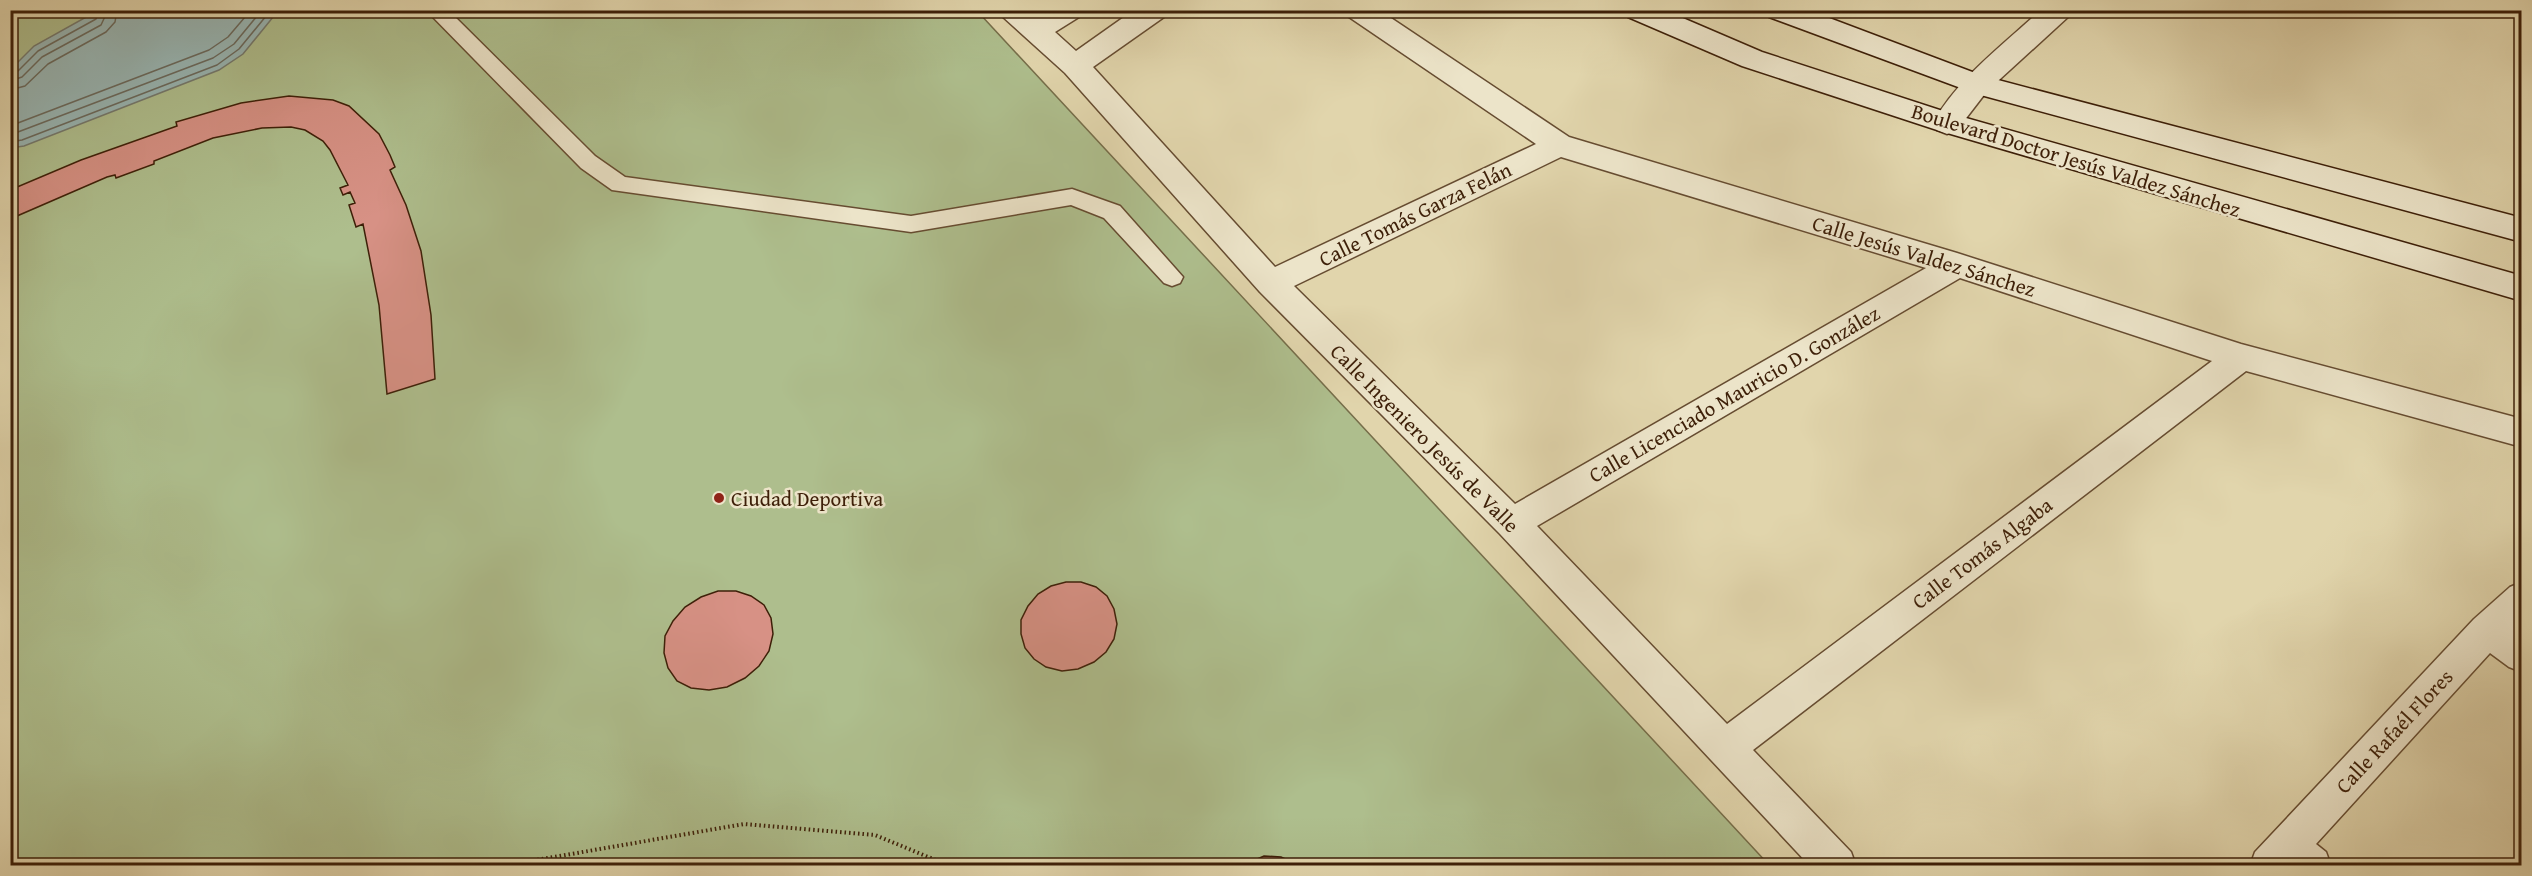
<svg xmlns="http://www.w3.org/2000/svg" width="2532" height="876" font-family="'Gentium Book Plus',serif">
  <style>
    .green { fill: #aebe8d; stroke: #766e4a; stroke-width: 1.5 }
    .water { fill: #98b6b4; stroke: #747a6f; stroke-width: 1.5 }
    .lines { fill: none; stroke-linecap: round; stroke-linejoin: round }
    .shore { stroke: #6a6a5e; stroke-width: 1.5 }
    .building { fill: #d79185; stroke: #3d1f08; stroke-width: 1.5 }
    .service-casing { stroke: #664c31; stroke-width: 3 }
    .minor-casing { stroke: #664c31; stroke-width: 3 }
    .secondary-casing { stroke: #3d1f08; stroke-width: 3 }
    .path { stroke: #3d1f08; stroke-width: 4; stroke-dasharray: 1.5 3; stroke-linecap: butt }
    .service { fill: #ece4c9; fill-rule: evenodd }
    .minor { fill: #ece4c9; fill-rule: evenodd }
    .secondary { fill: #ece4c9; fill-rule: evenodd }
    .poi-dot { fill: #8f2418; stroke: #ece4c9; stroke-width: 2 }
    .labels { text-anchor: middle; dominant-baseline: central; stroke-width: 5; stroke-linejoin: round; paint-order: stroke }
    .street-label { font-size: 21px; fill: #3d1f08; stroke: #ece4c9 }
    .poi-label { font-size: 21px; fill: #3d1f08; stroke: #ece4c9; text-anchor: start }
  </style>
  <rect width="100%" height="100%" fill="#e1d5ac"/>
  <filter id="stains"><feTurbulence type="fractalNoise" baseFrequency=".00333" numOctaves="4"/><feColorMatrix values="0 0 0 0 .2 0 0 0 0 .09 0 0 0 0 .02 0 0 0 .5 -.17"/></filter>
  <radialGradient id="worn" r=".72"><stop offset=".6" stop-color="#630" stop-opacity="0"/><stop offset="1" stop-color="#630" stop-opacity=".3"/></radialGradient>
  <path class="green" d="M 878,10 L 979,13 L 1769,865 L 11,866 L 11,11 Z"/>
  <path class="water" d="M 97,11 L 97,10 L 278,11 L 243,54 L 219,70 L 24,146 L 11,148 L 11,69 L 34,46 Z"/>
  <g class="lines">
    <path class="shore" d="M 10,73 L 18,71 L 38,51 L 96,19 L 100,10
      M 10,81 L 22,77 L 42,57 L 101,25 L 108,10
      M 10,90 L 25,86 L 48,64 L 106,32 L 115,22 L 117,10
      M 10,126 L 209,50 L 228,37 L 251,10
      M 10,135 L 213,58 L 234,44 L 262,10
      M 10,142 L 22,140 L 217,65 L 239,49 L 271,10"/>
  </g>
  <path class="building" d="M 289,96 L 333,100 L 349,106 L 379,134 L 390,155 L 395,167 L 390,170 L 406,205 L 421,251 L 431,315 L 435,379 L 387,394 L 379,305 L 363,224 L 356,227 L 349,205 L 355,203 L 350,192 L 343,195 L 340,188 L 348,185 L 330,150 L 323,141 L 305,130 L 291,127 L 262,128 L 213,138 L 154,161 L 154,164 L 116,178 L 115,175 L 107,177 L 10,219 L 10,190 L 81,160 L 177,126 L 176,122 L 241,103 Z
    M 1066,582 L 1081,582 L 1096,587 L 1107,596 L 1114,609 L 1117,624 L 1114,639 L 1106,652 L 1094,662 L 1078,669 L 1062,671 L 1046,667 L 1034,659 L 1025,648 L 1021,634 L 1021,620 L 1028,606 L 1038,594 L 1051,586 Z
    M 718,591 L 736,591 L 751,596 L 764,605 L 771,618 L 773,634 L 769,651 L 759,666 L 745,678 L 727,687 L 709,690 L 691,688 L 677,681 L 668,668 L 664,653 L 665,636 L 673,621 L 685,607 L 701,597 Z
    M 1264,856 L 1281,857 L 1301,866 L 1241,866 Z"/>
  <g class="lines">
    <g class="service-casing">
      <path id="service" d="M 426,10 L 448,10 L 595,156 L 625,177 L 911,216 L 1072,189 L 1120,206 L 1183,277 L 1180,283 L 1172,286 L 1164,283 L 1104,218 L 1071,205 L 911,232 L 612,190 L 581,168 Z"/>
    </g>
    <g class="minor-casing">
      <path id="minor" d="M 1000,10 L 1031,10 L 1038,17 L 1048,10 L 1082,10 L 1079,17 L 1055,32 L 1076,51 L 1134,10 L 1167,10 L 1164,17 L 1093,67 L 1275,267 L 1536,144 L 1349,17 L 1346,10 L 1379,10 L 1569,137 L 1957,253 L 2241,344 L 2522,419 L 2522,447 L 2246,371 L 1753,750 L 1851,852 L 1856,866 L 1810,866 L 1500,534 L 1260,292 L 1065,73 L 1003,17 ZM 1561,157 L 1926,268 L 1515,504 L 1294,286 ZM 1960,278 L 2212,361 L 1727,724 L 1537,526 Z
        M 2041,10 L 2071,10 L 2068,17 L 1987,91 L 1957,130 L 1947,134 L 1937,130 L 1933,123 C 1958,78 2003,45 2041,10 Z
        M 2522,582 L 2522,622 L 2514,629 L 2522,634 L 2522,672 L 2509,667 L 2490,653 L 2316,844 L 2326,852 L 2331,866 L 2250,866 L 2255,852 L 2474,619 L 2510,587 Z"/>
    </g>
    <g class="secondary-casing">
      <path id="secondary" d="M 1625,10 L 1664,10 L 1762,52 L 1952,114 L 2522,276 L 2522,301 L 1937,130 L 1742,66 L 1628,17 Z
        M 1766,10 L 1808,10 L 1983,76 L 2522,218 L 2522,242 L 1977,94 L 1769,17 Z"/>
    </g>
    <path class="path" d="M 502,866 L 744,824 L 875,835 L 950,866"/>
    <use href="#service" class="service"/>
    <use href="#minor" class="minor"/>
    <use href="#secondary" class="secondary"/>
  </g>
  <circle class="poi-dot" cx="719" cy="498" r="6"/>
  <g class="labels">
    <g class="street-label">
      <text transform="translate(2076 160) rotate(17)">Boulevard Doctor Jesús Valdez Sánchez</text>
      <text transform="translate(1415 214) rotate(-26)">Calle Tomás Garza Felán</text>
      <text transform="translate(1924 256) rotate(17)">Calle Jesús Valdez Sánchez</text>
      <text transform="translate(1734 394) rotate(-30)">Calle Licenciado Mauricio D. González</text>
      <text transform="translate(1425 438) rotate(45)">Calle Ingeniero Jesús de Valle</text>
      <text transform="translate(1982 553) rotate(-37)">Calle Tomás Algaba</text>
      <text transform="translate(2394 731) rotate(-47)">Calle Rafaél Flores</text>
    </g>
    <g class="poi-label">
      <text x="731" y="498">Ciudad Deportiva</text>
    </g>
  </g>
  <rect width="2532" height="876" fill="none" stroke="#e1d5ac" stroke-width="36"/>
  <rect x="12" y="12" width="2508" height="852" fill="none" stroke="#3d1f08" stroke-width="3"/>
  <rect x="18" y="18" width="2496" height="840" fill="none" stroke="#3d1f08" stroke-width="1.5"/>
  <rect width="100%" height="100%" filter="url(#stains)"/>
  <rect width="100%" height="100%" fill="url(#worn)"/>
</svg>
